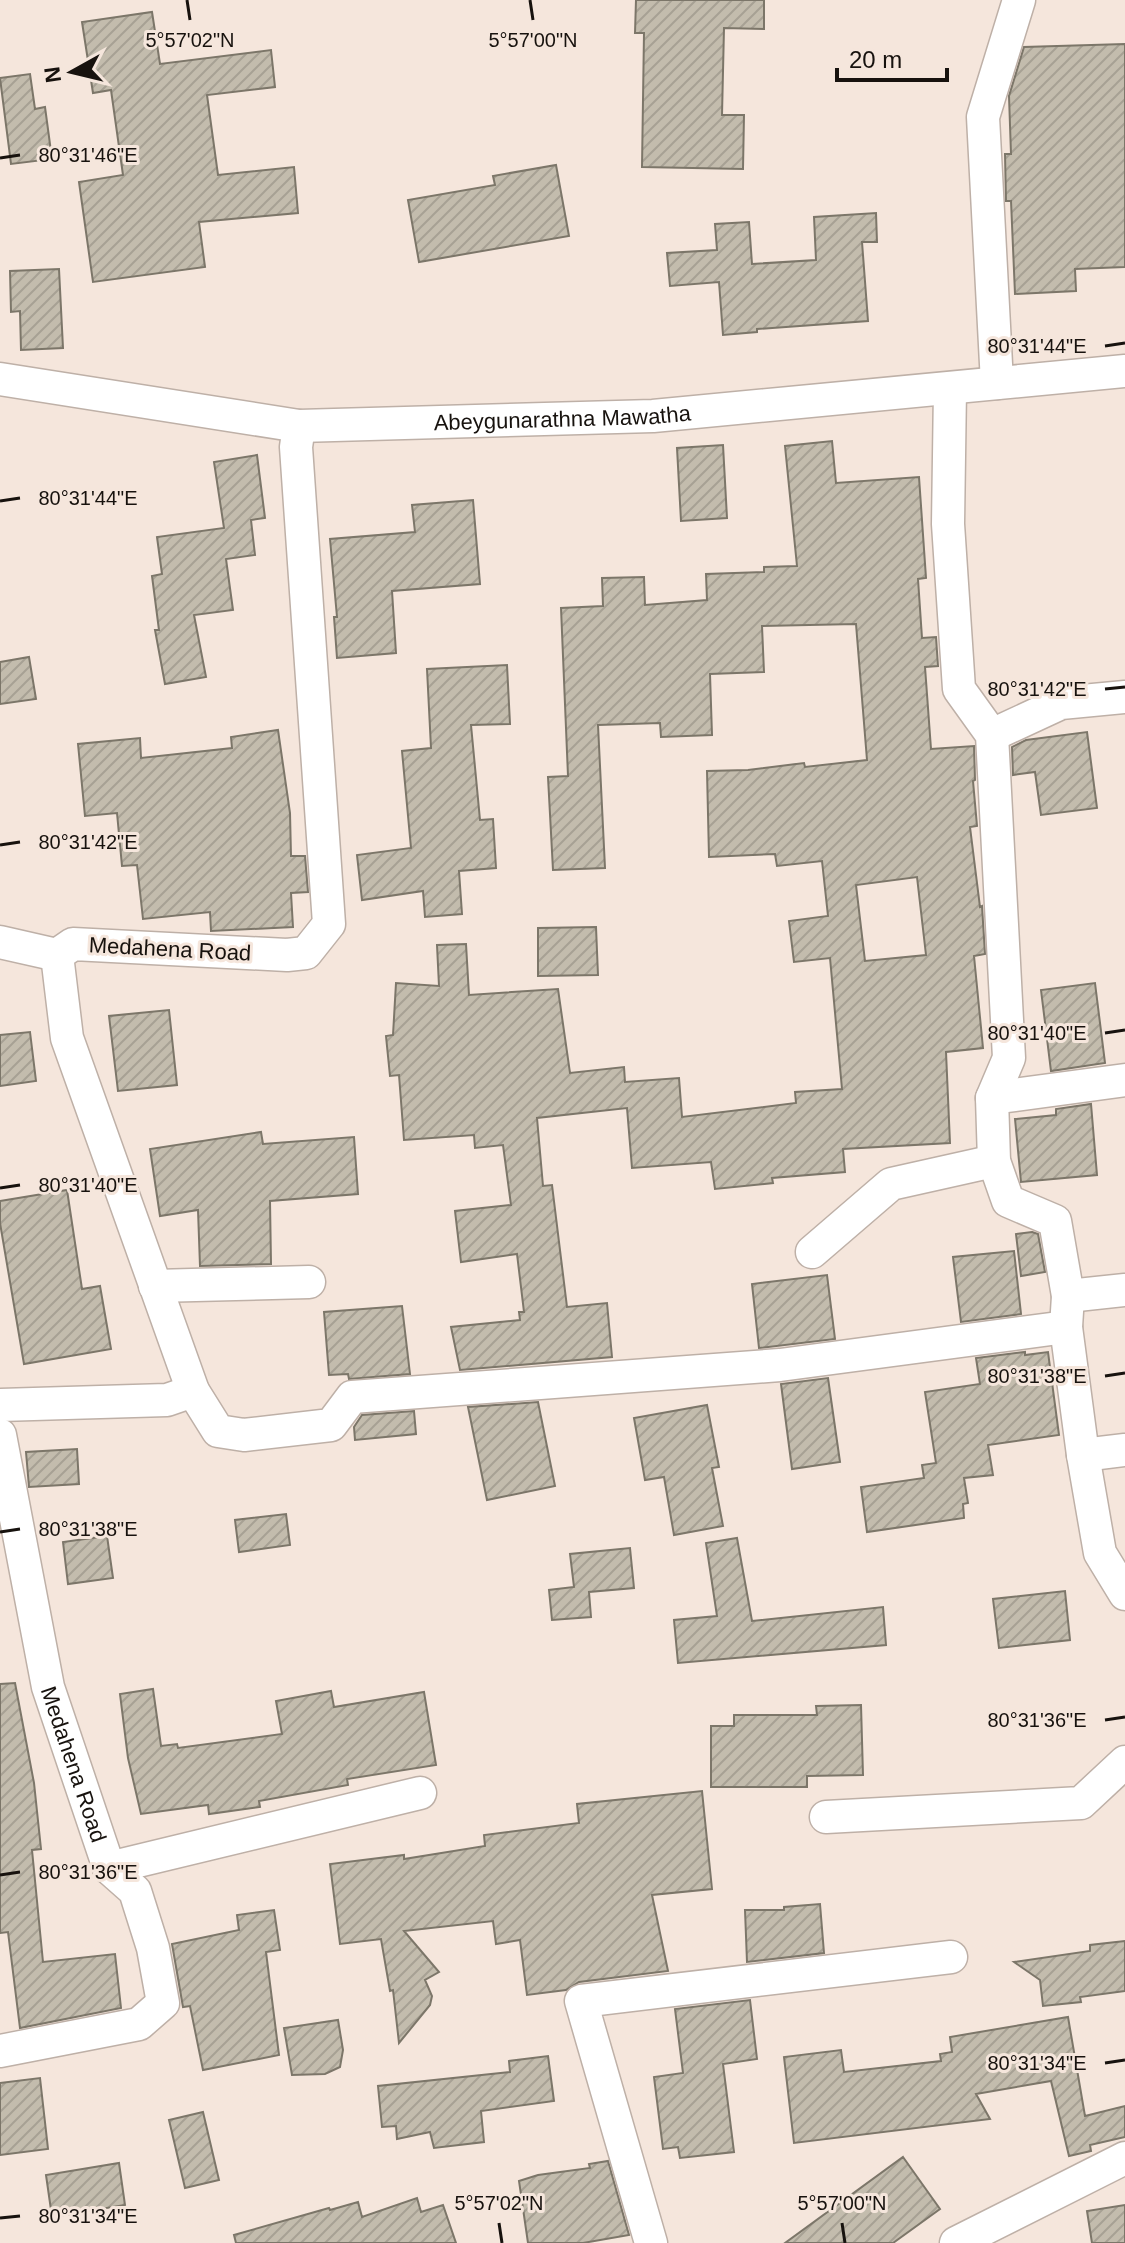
<svg xmlns="http://www.w3.org/2000/svg" width="1125" height="2243" font-family="Helvetica,sans-serif">
  <style>
    .building { fill: url(#building-hatch); stroke: #7c7669; stroke-width: 2; fill-rule: evenodd }
    .lines { fill: none; stroke-linecap: round; stroke-linejoin: round }
    .street-casing { stroke: #beb0a7; stroke-width: 35 }
    .street { stroke: #fff; stroke-width: 32 }
    .ticks { fill: none; stroke: #17120e; stroke-width: 3 }
    .labels { text-anchor: middle; dominant-baseline: central; stroke-width: 6; stroke-linejoin: round; paint-order: stroke }
    .street-label { font-size: 22px; fill: #17120e; stroke: #f5e6dc }
    .ticks-label { font-size: 20px; text-anchor: middle; fill: #17120e; stroke: #f5e6dc; stroke-width: 6; stroke-linejoin: round; paint-order: stroke }
  </style>
  <defs>
    <pattern id="building-hatch" width="6" height="6" patternUnits="userSpaceOnUse" patternTransform="scale(2)"><rect width="6" height="6" fill="#c3bcad"/><path d="M-1 1l2-2M0 6l6-6M5 7l2-2" fill="none" stroke="#a7a194"/></pattern>
  </defs>
  <rect width="100%" height="100%" fill="#f5e6dc"/>
  <path class="building" d="M 636,0 L 764,0 L 764,29 L 724,28 L 722,115 L 744,115 L 743,169 L 642,167 L 644,33 L 635,33 Z
    M 152,12 L 160,64 L 271,50 L 275,87 L 207,95 L 218,175 L 294,167 L 298,213 L 199,222 L 205,267 L 93,282 L 79,182 L 123,175 L 111,90 L 93,93 L 82,22 Z
    M 1125,44 L 1125,267 L 1075,269 L 1076,291 L 1015,294 L 1011,201 L 1006,201 L 1005,154 L 1011,154 L 1009,96 L 1024,47 Z
    M 30,74 L 35,109 L 45,107 L 52,159 L 11,164 L 0,78 Z
    M 556,165 L 569,236 L 419,262 L 408,200 L 495,185 L 493,176 Z
    M 876,213 L 877,242 L 862,242 L 868,321 L 757,329 L 757,332 L 723,335 L 719,282 L 670,286 L 667,253 L 717,250 L 715,224 L 749,222 L 752,264 L 816,260 L 814,217 Z
    M 59,269 L 63,348 L 21,350 L 20,311 L 11,312 L 10,271 Z
    M 832,441 L 836,483 L 919,477 L 926,578 L 918,579 L 922,638 L 936,637 L 938,666 L 925,667 L 931,749 L 974,746 L 975,780 L 973,781 L 977,826 L 970,827 L 980,907 L 982,906 L 985,954 L 974,956 L 983,1048 L 946,1052 L 950,1143 L 843,1149 L 845,1172 L 772,1178 L 773,1183 L 715,1189 L 711,1162 L 632,1168 L 627,1108 L 537,1118 L 543,1186 L 552,1185 L 567,1307 L 607,1303 L 612,1357 L 460,1370 L 451,1327 L 520,1320 L 519,1312 L 524,1312 L 517,1254 L 461,1262 L 455,1211 L 511,1205 L 503,1145 L 475,1148 L 474,1135 L 404,1140 L 399,1075 L 390,1076 L 386,1036 L 393,1035 L 396,983 L 439,986 L 437,945 L 466,944 L 469,995 L 558,989 L 570,1073 L 624,1067 L 625,1082 L 679,1078 L 682,1117 L 796,1103 L 795,1092 L 842,1089 L 830,958 L 794,962 L 789,921 L 828,916 L 822,861 L 777,866 L 775,854 L 709,857 L 707,771 L 748,770 L 804,763 L 805,767 L 867,760 L 856,624 L 762,626 L 764,672 L 710,674 L 712,735 L 661,737 L 660,723 L 598,725 L 605,868 L 553,870 L 548,777 L 568,776 L 561,608 L 603,606 L 602,578 L 644,577 L 645,605 L 707,600 L 706,574 L 764,572 L 764,567 L 797,566 L 785,446 ZM 917,877 L 926,955 L 865,961 L 856,885 Z
    M 723,445 L 727,518 L 681,521 L 677,448 Z
    M 257,455 L 265,518 L 251,520 L 255,555 L 226,559 L 233,610 L 194,615 L 206,677 L 165,684 L 155,630 L 159,630 L 152,576 L 162,574 L 157,537 L 224,528 L 214,462 Z
    M 473,500 L 480,584 L 392,591 L 396,653 L 337,658 L 334,617 L 337,617 L 330,539 L 415,532 L 412,505 Z
    M 29,657 L 36,699 L 0,704 L 0,662 Z
    M 507,665 L 510,724 L 471,725 L 480,820 L 493,819 L 496,868 L 459,871 L 462,914 L 425,917 L 423,891 L 362,900 L 357,855 L 411,848 L 402,751 L 431,748 L 427,669 Z
    M 278,730 L 290,813 L 291,856 L 305,856 L 308,892 L 291,893 L 293,927 L 211,931 L 210,912 L 143,919 L 137,865 L 122,866 L 117,813 L 85,816 L 78,744 L 140,738 L 141,758 L 232,748 L 231,737 Z
    M 1087,732 L 1097,808 L 1041,815 L 1035,772 L 1013,775 L 1012,747 L 1026,740 Z
    M 596,927 L 598,975 L 538,976 L 538,928 Z
    M 1095,983 L 1105,1063 L 1051,1071 L 1041,990 Z
    M 169,1010 L 177,1085 L 118,1091 L 109,1016 Z
    M 30,1032 L 36,1081 L 0,1086 L 0,1035 Z
    M 1091,1104 L 1097,1175 L 1021,1182 L 1015,1119 L 1056,1115 L 1056,1109 Z
    M 261,1132 L 263,1144 L 354,1137 L 358,1194 L 270,1201 L 271,1264 L 200,1266 L 198,1210 L 160,1216 L 150,1149 Z
    M 67,1190 L 82,1289 L 100,1286 L 111,1349 L 24,1364 L 0,1223 L 0,1201 Z
    M 1032,1232 L 1038,1234 L 1045,1272 L 1021,1276 L 1016,1234 Z
    M 1014,1251 L 1021,1314 L 961,1322 L 953,1257 Z
    M 827,1275 L 835,1339 L 759,1348 L 752,1284 Z
    M 402,1306 L 410,1374 L 349,1379 L 348,1374 L 329,1375 L 324,1312 Z
    M 1025,1352 L 1025,1355 L 1048,1352 L 1059,1435 L 988,1445 L 993,1475 L 964,1478 L 968,1503 L 963,1504 L 964,1518 L 867,1532 L 861,1487 L 924,1478 L 922,1465 L 936,1463 L 925,1392 L 980,1384 L 976,1358 Z
    M 828,1378 L 840,1462 L 792,1469 L 781,1384 Z
    M 538,1402 L 555,1486 L 487,1500 L 468,1407 Z
    M 707,1405 L 719,1467 L 712,1468 L 723,1526 L 674,1535 L 664,1477 L 645,1480 L 634,1418 Z
    M 414,1411 L 416,1434 L 355,1440 L 354,1427 L 362,1415 Z
    M 77,1449 L 79,1484 L 29,1487 L 26,1452 Z
    M 286,1514 L 290,1545 L 239,1552 L 235,1520 Z
    M 107,1536 L 113,1578 L 68,1584 L 63,1542 Z
    M 737,1538 L 752,1621 L 883,1607 L 886,1645 L 678,1663 L 674,1620 L 717,1616 L 706,1543 Z
    M 630,1548 L 634,1588 L 589,1592 L 591,1617 L 552,1620 L 549,1590 L 574,1587 L 570,1554 Z
    M 1065,1591 L 1070,1640 L 999,1648 L 993,1599 Z
    M 15,1683 L 34,1783 L 41,1849 L 32,1850 L 43,1962 L 115,1954 L 121,2008 L 20,2028 L 8,1932 L 0,1933 L 0,1684 Z
    M 153,1689 L 161,1746 L 177,1744 L 178,1748 L 282,1734 L 276,1701 L 331,1691 L 334,1707 L 424,1692 L 436,1765 L 347,1779 L 348,1785 L 259,1801 L 260,1807 L 209,1814 L 208,1805 L 141,1814 L 128,1758 L 120,1694 Z
    M 861,1705 L 863,1775 L 807,1776 L 807,1787 L 711,1787 L 711,1726 L 734,1726 L 734,1715 L 817,1715 L 816,1706 Z
    M 702,1791 L 712,1889 L 652,1895 L 668,1971 L 579,1982 L 566,1990 L 527,1995 L 520,1940 L 496,1944 L 493,1921 L 404,1931 L 439,1972 L 425,1980 L 432,1996 L 430,2005 L 399,2043 L 393,1990 L 390,1991 L 381,1939 L 340,1944 L 330,1864 L 404,1855 L 404,1859 L 485,1846 L 484,1835 L 579,1823 L 577,1804 Z
    M 820,1904 L 824,1953 L 747,1962 L 745,1910 L 784,1910 L 784,1907 Z
    M 274,1910 L 280,1950 L 266,1952 L 279,2055 L 203,2070 L 190,2006 L 183,2007 L 172,1944 L 239,1930 L 237,1915 Z
    M 1125,1941 L 1125,1991 L 1080,1997 L 1081,2002 L 1043,2006 L 1040,1980 L 1014,1962 L 1090,1951 L 1090,1945 Z
    M 750,2000 L 757,2059 L 723,2064 L 734,2152 L 680,2158 L 678,2147 L 663,2149 L 654,2077 L 683,2073 L 675,2009 Z
    M 1068,2017 L 1085,2116 L 1125,2106 L 1125,2137 L 1090,2145 L 1091,2151 L 1069,2156 L 1051,2081 L 976,2094 L 990,2119 L 794,2143 L 784,2057 L 841,2050 L 844,2072 L 941,2061 L 940,2054 L 952,2052 L 950,2037 Z
    M 338,2020 L 343,2050 L 340,2067 L 325,2074 L 292,2075 L 284,2028 Z
    M 548,2056 L 554,2101 L 481,2111 L 484,2142 L 434,2148 L 430,2132 L 397,2139 L 396,2126 L 382,2127 L 378,2086 L 510,2072 L 509,2061 Z
    M 40,2078 L 48,2149 L 0,2155 L 0,2083 Z
    M 203,2112 L 219,2180 L 185,2188 L 169,2120 Z
    M 903,2157 L 940,2209 L 893,2243 L 785,2243 Z
    M 608,2161 L 629,2235 L 583,2243 L 528,2243 L 519,2181 L 538,2175 L 590,2168 L 589,2164 Z
    M 119,2163 L 125,2205 L 52,2217 L 46,2175 Z
    M 417,2198 L 421,2212 L 443,2205 L 456,2243 L 236,2243 L 234,2235 L 329,2208 L 330,2210 L 358,2202 L 362,2217 Z
    M 1125,2205 L 1125,2243 L 1092,2243 L 1087,2211 Z"/>
  <g class="lines">
    <g class="street-casing">
      <g id="street">
        <path id="s1" d="M 0,379 L 299,426 L 653,416 L 1125,371"/>
        <path d="M 997,383 L 983,117 L 1019,0"/>
        <path d="M 950,389 L 948,524 L 959,689 L 992,735 L 1009,1058 L 992,1098 L 994,1161 L 1008,1201 L 1055,1221 L 1068,1296 L 1066,1327 L 1083,1455 L 1100,1553 L 1125,1594"/>
        <path d="M 299,426 L 296,447 L 329,924 L 306,953 L 287,955 L 73,944 L 57,955 L 67,1038 L 193,1391 L 218,1431 L 244,1435 L 331,1425 L 352,1397 L 780,1365 L 1066,1327"/>
        <path d="M 992,735 L 1061,703 L 1125,697"/>
        <path d="M 0,942 L 57,955"/>
        <path d="M 992,1098 L 1125,1080"/>
        <path d="M 812,1252 L 891,1184 L 994,1161"/>
        <path d="M 155,1286 L 309,1282"/>
        <path d="M 1068,1296 L 1125,1290"/>
        <path d="M 0,1405 L 167,1400 L 193,1391"/>
        <path id="s2" d="M 0,1435 L 48,1687 L 109,1868 L 135,1891 L 153,1948 L 163,2003 L 139,2024 L 0,2051"/>
        <path d="M 1083,1455 L 1125,1450"/>
        <path d="M 826,1817 L 1081,1803 L 1125,1762"/>
        <path d="M 109,1868 L 420,1793"/>
        <path d="M 651,2243 L 581,2001 L 951,1957"/>
        <path d="M 956,2243 L 1125,2158"/>
      </g>
    </g>
    <use href="#street" class="street"/>
  </g>
  <path class="ticks" d="M 187,0 L 190,20M 530,0 L 533,20M 0,158 L 20,155M 1105,346 L 1125,343M 0,501 L 20,498M 1105,689 L 1125,687M 0,845 L 20,842M 1105,1033 L 1125,1030M 0,1188 L 20,1185M 1105,1376 L 1125,1373M 0,1532 L 20,1529M 1105,1720 L 1125,1717M 0,1875 L 20,1872M 1105,2063 L 1125,2060M 0,2218 L 20,2216M 499,2223 L 502,2243M 842,2223 L 845,2243"/>
  <g class="labels">
    <g class="street-label">
      <text stroke="none"><textPath href="#s1" startOffset="566">Abeygunarathna Mawatha</textPath></text>
      <text transform="translate(170 949) rotate(3)">Medahena Road</text>
      <text stroke="none"><textPath href="#s2" startOffset="338">Medahena Road</textPath></text>
    </g>
  </g>
  <g class="ticks-label">
    <text x="190" y="47">5°57'02"N</text>
    <text x="533" y="47">5°57'00"N</text>
    <text x="88" y="162">80°31'46"E</text>
    <text x="1037" y="353">80°31'44"E</text>
    <text x="88" y="505">80°31'44"E</text>
    <text x="1037" y="696">80°31'42"E</text>
    <text x="88" y="849">80°31'42"E</text>
    <text x="1037" y="1040">80°31'40"E</text>
    <text x="88" y="1192">80°31'40"E</text>
    <text x="1037" y="1383">80°31'38"E</text>
    <text x="88" y="1536">80°31'38"E</text>
    <text x="1037" y="1727">80°31'36"E</text>
    <text x="88" y="1879">80°31'36"E</text>
    <text x="1037" y="2070">80°31'34"E</text>
    <text x="499" y="2210">5°57'02"N</text>
    <text x="842" y="2210">5°57'00"N</text>
    <text x="88" y="2223">80°31'34"E</text>
  </g>
  <g transform="translate(72 72) rotate(262)" stroke="#f5e6dc" stroke-width="6" paint-order="stroke">
  <path d="M0-6L14 30L0 20L-14 30Z" fill="#17120e"/>
  <text y="-12" font-size="22" font-weight="bold" text-anchor="middle" fill="#17120e">N</text>
  </g>
  <path d="M837 68v12h110v-12" fill="none" stroke="#17120e" stroke-width="4"/>
  <text x="849" y="68" font-size="24" fill="#17120e" stroke="#f5e6dc" stroke-width="6" paint-order="stroke">20 m</text>
</svg>
